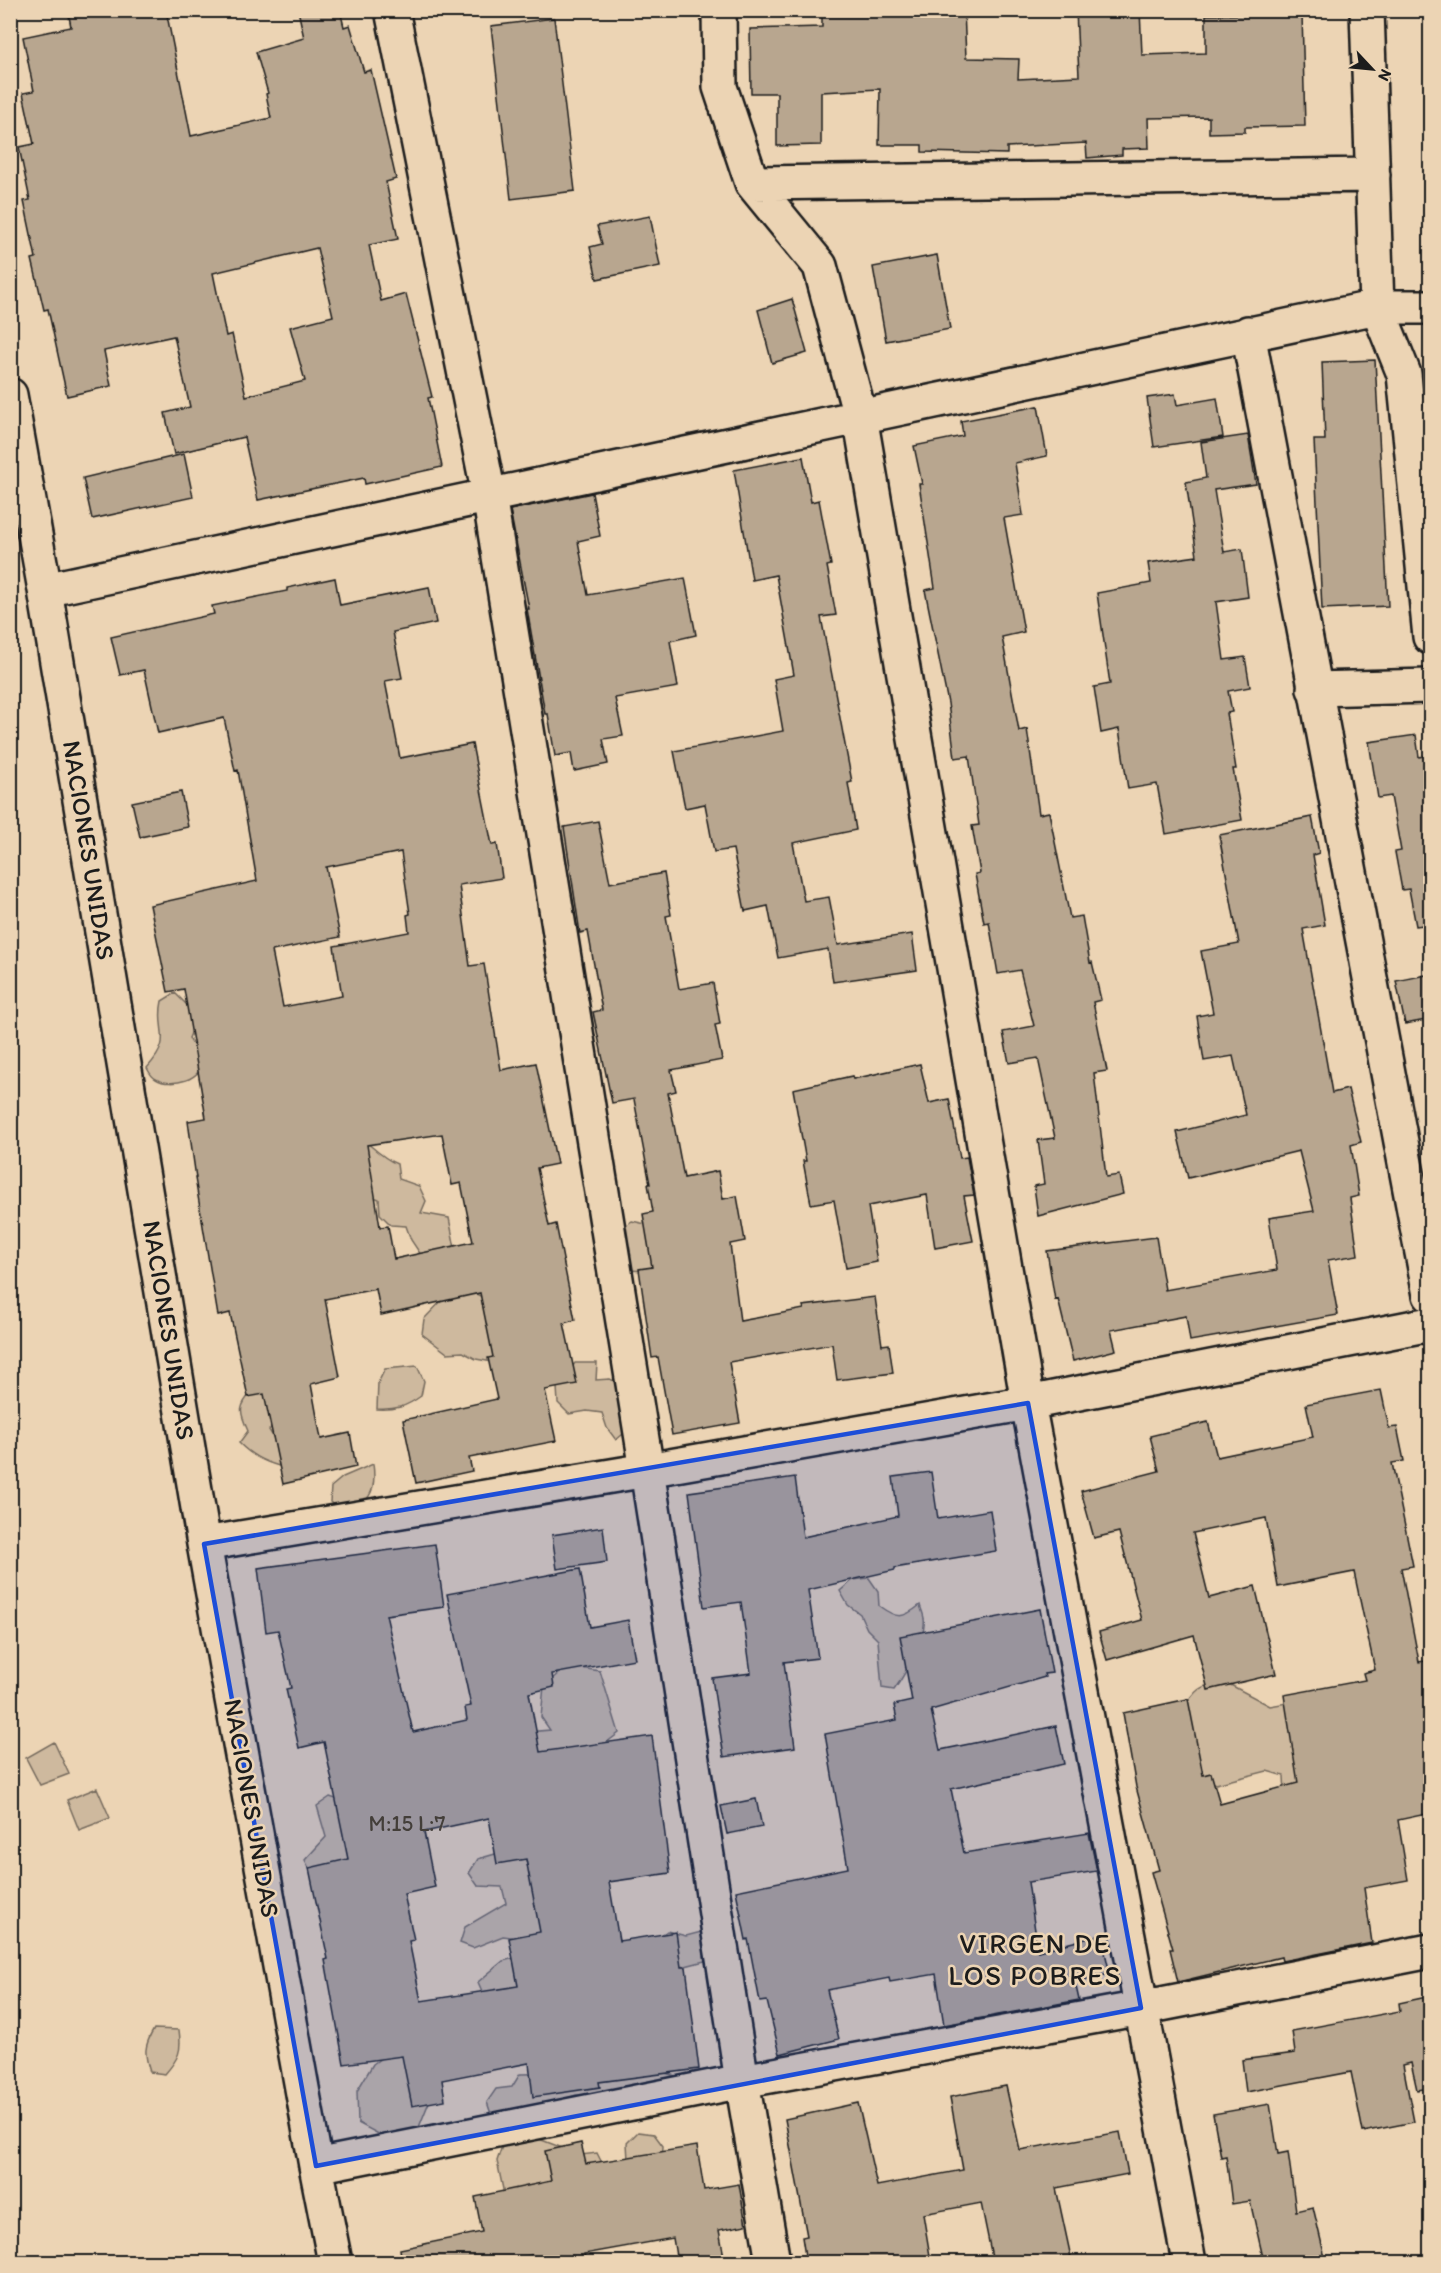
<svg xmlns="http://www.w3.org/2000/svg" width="1441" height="2273" font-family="Itim,sans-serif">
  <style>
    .green { fill: #ceb99e; stroke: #756a5d; stroke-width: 1.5 }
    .building { fill: #b8a68f; stroke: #1c1c1c; stroke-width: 1.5; fill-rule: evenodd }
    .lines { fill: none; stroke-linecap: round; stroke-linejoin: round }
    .minor-casing { stroke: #1c1c1c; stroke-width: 38 }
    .minor { stroke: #ecd4b4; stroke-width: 33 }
    .marked { fill: #1d4ed8; fill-opacity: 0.2; stroke: #1d4ed8; stroke-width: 4.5; stroke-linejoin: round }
    .labels { text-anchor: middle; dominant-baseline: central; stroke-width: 5; stroke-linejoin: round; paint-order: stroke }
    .number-label { font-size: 22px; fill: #433e39 }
    .street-label { font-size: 26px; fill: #1c1c1c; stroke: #ecd4b4 }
    .quarter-label { font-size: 28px; letter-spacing: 1.5px; fill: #1c1c1c; stroke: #ecd4b4 }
  </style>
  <rect width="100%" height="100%" fill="#ecd4b4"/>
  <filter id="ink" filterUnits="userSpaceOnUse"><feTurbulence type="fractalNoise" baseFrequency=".0167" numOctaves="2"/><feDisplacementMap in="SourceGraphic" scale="12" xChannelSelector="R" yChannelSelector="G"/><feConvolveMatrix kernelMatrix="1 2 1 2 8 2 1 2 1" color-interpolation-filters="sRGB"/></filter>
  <g filter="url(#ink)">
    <path class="green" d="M 175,993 L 198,1016 L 189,1038 C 192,1045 199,1052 201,1059 C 206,1080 170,1088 156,1079 C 152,1077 149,1072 147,1068 C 175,1037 155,1033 162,1001 Z
      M 360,1137 C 373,1147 382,1158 397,1164 L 399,1179 L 419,1186 L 426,1201 L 421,1213 L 449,1218 L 455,1248 L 421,1255 L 411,1240 L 406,1226 L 391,1225 L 380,1214 L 379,1199 L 374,1197 Z
      M 632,1221 L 650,1225 L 661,1266 L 645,1271 L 629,1270 L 620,1229 Z
      M 461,1287 L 489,1300 L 504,1328 L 492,1362 L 476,1359 L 463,1352 L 447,1353 L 422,1334 L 424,1319 L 448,1294 Z
      M 575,1363 L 597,1363 L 596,1380 L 610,1379 L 625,1386 L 629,1429 L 616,1440 L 607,1428 L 602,1413 L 587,1411 L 569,1414 L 558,1403 L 557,1387 Z
      M 417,1366 L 424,1381 L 421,1396 C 406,1407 395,1410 377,1409 L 378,1383 L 385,1369 Z
      M 253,1390 L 271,1391 L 280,1418 L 269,1430 L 277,1443 L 279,1466 C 262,1461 251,1455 239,1443 L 248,1431 C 239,1411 238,1407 253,1390 Z
      M 373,1464 C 377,1492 369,1505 342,1512 L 330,1502 L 331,1487 L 343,1477 Z
      M 869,1578 L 878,1591 L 879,1606 C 897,1619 903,1619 920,1605 C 921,1609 924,1615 924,1619 C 927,1636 904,1676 894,1690 L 882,1688 L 878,1640 L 867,1629 L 860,1614 L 848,1605 L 840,1591 L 853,1580 Z
      M 567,1666 L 600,1671 L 619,1733 L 594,1752 L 573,1802 L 527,1732 L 550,1730 L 541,1717 L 544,1686 Z
      M 1225,1682 L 1270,1706 L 1287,1703 L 1386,1729 L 1285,1794 L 1284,1776 L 1267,1771 L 1216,1784 L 1200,1776 L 1182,1712 C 1194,1690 1200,1684 1225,1682 Z
      M 54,1742 L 69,1774 L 40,1785 L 26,1758 Z
      M 97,1788 L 110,1818 L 79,1830 L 67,1800 Z
      M 330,1797 L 353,1805 L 365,1854 L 312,1874 L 305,1860 L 326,1837 L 317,1806 Z
      M 524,1849 L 527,1865 L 558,1898 L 549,1942 L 503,1936 L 473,1948 L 460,1943 L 465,1927 L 506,1903 L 502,1887 L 478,1886 L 469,1873 L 478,1859 L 509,1850 Z
      M 667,1931 L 686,1936 L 701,1932 L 713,1942 L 716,1958 L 670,1970 L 654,1940 Z
      M 518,1957 L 540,1990 L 485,1998 L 478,1982 L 503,1961 Z
      M 154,2029 L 179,2030 C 182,2051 179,2058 165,2074 L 150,2072 C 144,2053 144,2046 154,2029 Z
      M 397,2047 L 429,2102 L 417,2132 L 386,2138 L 358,2123 L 357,2091 L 373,2064 Z
      M 661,2072 L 676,2076 L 668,2089 L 607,2097 L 576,2095 L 509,2116 L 492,2117 L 487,2102 L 496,2089 L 512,2087 L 520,2074 Z
      M 638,2132 L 654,2134 L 663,2146 L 662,2161 L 630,2193 L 627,2143 Z
      M 531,2136 L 581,2155 L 597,2153 L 604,2167 L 504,2194 L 497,2161 L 502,2146 Z"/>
    <path class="building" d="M 68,10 L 166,10 L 191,136 L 271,118 L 266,94 L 268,93 L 256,52 L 304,38 L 298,10 L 340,10 L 344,27 L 350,25 L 364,72 L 371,70 L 396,179 L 386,182 L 398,239 L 369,245 L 381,301 L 406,294 L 432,397 L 428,398 L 442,467 L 365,484 L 364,478 L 258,500 L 244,437 L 174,454 L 165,413 L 190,407 L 174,336 L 104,351 L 111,386 L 67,396 L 48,309 L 44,310 L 32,259 L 36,258 L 24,201 L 30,200 L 19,147 L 34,144 L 23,93 L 34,91 L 23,37 L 71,27 ZM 317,248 L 333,316 L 290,327 L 305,381 L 246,396 L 232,334 L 226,336 L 213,273 Z
      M 822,10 L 964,10 L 966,58 L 1019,59 L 1018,79 L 1079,76 L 1076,10 L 1140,10 L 1142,55 L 1206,53 L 1206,15 L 1302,14 L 1305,126 L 1245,127 L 1245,132 L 1209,133 L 1209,117 L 1148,118 L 1149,148 L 1122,149 L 1122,155 L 1087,158 L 1086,143 L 1007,147 L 1007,154 L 922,152 L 922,145 L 879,145 L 880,89 L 821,92 L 821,145 L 777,146 L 777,93 L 751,93 L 750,29 L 822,27 Z
      M 554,18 L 575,191 L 511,199 L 491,26 Z
      M 650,216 L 660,266 L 597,279 L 590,247 L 602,244 L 597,226 Z
      M 937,255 L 950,329 L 886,341 L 873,267 Z
      M 792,299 L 807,353 L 772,363 L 758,310 Z
      M 1375,360 L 1388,606 L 1322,609 L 1314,440 L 1325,440 L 1322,362 Z
      M 1175,394 L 1177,405 L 1217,398 L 1223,437 L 1154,447 L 1147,398 Z
      M 1038,406 L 1047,456 L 1015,463 L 1023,515 L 1004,518 L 1024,632 L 1002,637 L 1019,731 L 1027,729 L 1039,814 L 1049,812 L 1070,918 L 1082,916 L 1090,963 L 1092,962 L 1101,1000 L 1093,1002 L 1107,1071 L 1094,1073 L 1106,1177 L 1119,1175 L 1123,1194 L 1038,1216 L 1034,1186 L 1044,1184 L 1038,1140 L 1055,1138 L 1038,1058 L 1009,1063 L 1003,1032 L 1034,1026 L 1020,970 L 998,974 L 989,922 L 984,923 L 975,874 L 980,873 L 972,826 L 979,825 L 969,756 L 955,758 L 948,703 L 925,590 L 935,588 L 919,484 L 922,484 L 914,446 L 963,436 L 961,421 Z
      M 1248,435 L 1256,484 L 1214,490 L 1224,552 L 1242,549 L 1248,597 L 1216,602 L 1224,660 L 1245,657 L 1250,687 L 1228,691 L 1232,712 L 1227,713 L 1236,769 L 1233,769 L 1242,820 L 1166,834 L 1157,784 L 1128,789 L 1119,729 L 1101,733 L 1094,687 L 1110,684 L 1097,593 L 1151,583 L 1148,563 L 1197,556 L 1186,482 L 1206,478 L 1201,442 Z
      M 184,454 L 193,497 L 92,519 L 83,478 Z
      M 803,457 L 811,502 L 819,500 L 831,565 L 827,566 L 836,615 L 821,617 L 852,782 L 848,783 L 856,830 L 793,843 L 804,901 L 829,897 L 838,945 L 912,934 L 917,970 L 833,982 L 828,949 L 778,958 L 768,906 L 745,911 L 733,849 L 714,852 L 705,804 L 685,808 L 674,751 L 783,731 L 774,679 L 794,675 L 776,575 L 752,580 L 734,470 Z
      M 592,493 L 600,536 L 578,541 L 588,595 L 685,578 L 696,635 L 670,641 L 678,687 L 615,698 L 623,736 L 603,739 L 608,764 L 574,771 L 571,753 L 555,756 L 548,714 L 545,714 L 527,609 L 529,609 L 510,510 Z
      M 335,578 L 340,605 L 429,587 L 436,623 L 393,632 L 402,678 L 385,681 L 400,758 L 472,744 L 492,845 L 497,844 L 502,878 L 459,885 L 470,966 L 484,964 L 501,1070 L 536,1063 L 557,1164 L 537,1168 L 549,1226 L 556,1224 L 575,1320 L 564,1323 L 577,1384 L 545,1390 L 556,1441 L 469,1458 L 472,1471 L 416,1483 L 403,1420 L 497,1399 L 488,1358 L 493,1357 L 480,1293 L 381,1315 L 376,1289 L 325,1299 L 340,1377 L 311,1384 L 321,1439 L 350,1433 L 356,1467 L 283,1484 L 264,1394 L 248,1397 L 230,1313 L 218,1316 L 195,1178 L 196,1178 L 188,1121 L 206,1118 L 184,989 L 168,992 L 150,905 L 257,881 L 238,770 L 235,771 L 224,718 L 158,733 L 144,670 L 120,675 L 111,637 L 214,614 L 212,606 L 287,591 L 287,588 ZM 401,852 L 410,914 L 407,915 L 409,932 L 334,946 L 342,996 L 283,1007 L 272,951 L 340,937 L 326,867 ZM 442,1134 L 452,1185 L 461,1183 L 473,1242 L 394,1259 L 388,1226 L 380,1227 L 367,1145 Z
      M 1416,735 L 1419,757 L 1431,755 L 1431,924 L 1416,926 L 1409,889 L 1402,890 L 1395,852 L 1401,851 L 1391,796 L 1378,798 L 1369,742 Z
      M 181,792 L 188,827 L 140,837 L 132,802 Z
      M 1312,817 L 1319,853 L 1313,855 L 1325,925 L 1303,929 L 1332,1093 L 1348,1089 L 1361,1142 L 1351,1145 L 1359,1196 L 1350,1198 L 1358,1255 L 1328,1260 L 1338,1315 L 1190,1341 L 1186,1316 L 1111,1330 L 1116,1350 L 1073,1361 L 1058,1299 L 1055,1300 L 1047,1251 L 1156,1237 L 1165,1290 L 1277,1270 L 1269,1218 L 1314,1211 L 1299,1151 L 1188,1178 L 1177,1132 L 1246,1115 L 1233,1056 L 1204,1061 L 1197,1016 L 1213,1013 L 1201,951 L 1239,944 L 1219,835 Z
      M 598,821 L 610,883 L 664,873 L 671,915 L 666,916 L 679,989 L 713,983 L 720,1024 L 715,1025 L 722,1060 L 671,1070 L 676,1091 L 668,1093 L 684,1178 L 718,1171 L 723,1199 L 737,1196 L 745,1241 L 730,1244 L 740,1321 L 804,1309 L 803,1306 L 875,1297 L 882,1345 L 889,1344 L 893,1373 L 837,1380 L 832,1344 L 729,1362 L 740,1423 L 672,1435 L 658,1357 L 652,1358 L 639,1269 L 652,1267 L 643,1214 L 653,1212 L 648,1184 L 650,1184 L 634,1099 L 612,1103 L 593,1012 L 602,1010 L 588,931 L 580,933 L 564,827 Z
      M 1431,974 L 1431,1019 L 1405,1024 L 1396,981 Z
      M 920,1064 L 929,1103 L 949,1099 L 960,1158 L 967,1157 L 974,1195 L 964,1196 L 973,1241 L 935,1248 L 927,1195 L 868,1206 L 877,1262 L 846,1268 L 834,1200 L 811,1204 L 803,1161 L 806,1161 L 793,1089 L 852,1076 L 853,1079 Z
      M 1381,1390 L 1389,1428 L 1397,1427 L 1404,1461 L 1392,1463 L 1413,1566 L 1401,1568 L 1419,1662 L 1425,1661 L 1431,1689 L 1431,1813 L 1398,1820 L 1408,1880 L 1364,1888 L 1372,1943 L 1282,1961 L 1281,1957 L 1178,1982 L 1170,1949 L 1173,1949 L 1151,1872 L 1159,1870 L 1136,1787 L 1123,1713 L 1188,1699 L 1203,1775 L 1211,1773 L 1220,1804 L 1298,1783 L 1284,1695 L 1365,1680 L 1363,1673 L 1375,1670 L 1354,1572 L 1278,1587 L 1266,1518 L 1193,1533 L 1209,1598 L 1255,1586 L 1276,1674 L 1208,1690 L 1194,1635 L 1107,1660 L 1099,1632 L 1142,1620 L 1119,1532 L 1094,1538 L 1081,1491 L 1159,1471 L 1150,1436 L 1208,1422 L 1217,1457 L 1313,1437 L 1306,1404 Z
      M 931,1472 L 938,1519 L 990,1510 L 996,1551 L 895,1568 L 895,1570 L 808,1590 L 818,1658 L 784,1662 L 795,1747 L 724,1757 L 712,1678 L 751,1673 L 741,1602 L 704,1607 L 689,1492 L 795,1477 L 803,1537 L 898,1516 L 893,1477 Z
      M 603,1527 L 607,1562 L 557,1569 L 552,1535 Z
      M 435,1544 L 444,1607 L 386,1615 L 413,1732 L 467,1720 L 465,1707 L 471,1706 L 447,1594 L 580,1569 L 590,1627 L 628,1620 L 635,1659 L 552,1674 L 554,1687 L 529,1693 L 540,1752 L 652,1736 L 670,1873 L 609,1882 L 619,1941 L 676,1932 L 681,1967 L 686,1967 L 699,2069 L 599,2082 L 600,2087 L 533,2097 L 529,2063 L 442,2080 L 445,2100 L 412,2106 L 402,2056 L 344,2064 L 325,1960 L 328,1959 L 309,1868 L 348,1859 L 324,1742 L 299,1748 L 286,1689 L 291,1688 L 278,1630 L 266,1632 L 258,1568 ZM 489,1818 L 497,1864 L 526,1859 L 540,1932 L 509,1938 L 518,1986 L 421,2001 L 409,1941 L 414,1940 L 404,1894 L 435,1887 L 424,1832 Z
      M 1040,1609 L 1052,1673 L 1044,1674 L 1045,1677 L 931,1710 L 940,1750 L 1056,1726 L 1064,1764 L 951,1789 L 964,1853 L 1089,1833 L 1097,1871 L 1028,1882 L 1038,1951 L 1101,1935 L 1110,1974 L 1075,1982 L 1079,2000 L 944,2025 L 936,1974 L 890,1982 L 889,1978 L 827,1990 L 839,2039 L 780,2054 L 767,2001 L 760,2002 L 748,1939 L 746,1940 L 736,1891 L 848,1868 L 825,1734 L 897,1720 L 894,1705 L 912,1701 L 900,1636 Z
      M 756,1799 L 762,1827 L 727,1834 L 721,1806 Z
      M 1431,1996 L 1431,2088 L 1417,2090 L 1411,2063 L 1403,2065 L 1414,2122 L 1363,2132 L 1351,2072 L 1246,2092 L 1242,2060 L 1295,2053 L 1292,2031 L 1400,2011 L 1399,2003 Z
      M 1006,2086 L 1020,2150 L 1120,2132 L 1128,2174 L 1056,2188 L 1072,2262 L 993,2262 L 981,2203 L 923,2214 L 931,2262 L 806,2262 L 802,2237 L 807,2236 L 785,2119 L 858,2103 L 877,2186 L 963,2170 L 950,2097 Z
      M 1270,2104 L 1278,2154 L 1288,2152 L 1296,2211 L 1313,2207 L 1326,2262 L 1264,2262 L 1250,2201 L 1232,2204 L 1226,2156 L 1221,2157 L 1213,2114 Z
      M 581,2143 L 586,2164 L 697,2146 L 704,2190 L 739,2184 L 746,2225 L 719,2230 L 725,2262 L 677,2262 L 673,2238 L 584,2254 L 586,2262 L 534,2262 L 532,2255 L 500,2262 L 402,2262 L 400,2249 L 482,2232 L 475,2197 L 551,2181 L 545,2151 Z"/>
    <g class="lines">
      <g class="minor-casing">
        <path id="minor" d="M 392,10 L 489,495 L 647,1470 L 742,2081 L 773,2262
          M 719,10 L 720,87 L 752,183 L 820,266 L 860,416 L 1028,1403 L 1189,2262
          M 1367,10 L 1377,307 L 1404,374 L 1430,637
          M 752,183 L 1373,175
          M 1248,333 L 1430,1295
          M 10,395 L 45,590 L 204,1544 L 316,2166 L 335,2262
          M 45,590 L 1377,307 L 1430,307
          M 1314,689 L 1430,686
          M 204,1544 L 647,1470 L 1028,1403 L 1430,1324
          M 316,2166 L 742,2081 L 1141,2008 L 1430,1951"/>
      </g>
      <use href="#minor" class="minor"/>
    </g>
  </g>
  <path class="marked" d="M 1028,1403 L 1141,2008 L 316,2166 L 204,1544 Z"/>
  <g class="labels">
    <g class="number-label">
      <text x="407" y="1823">M:15 L:7</text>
    </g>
    <g class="street-label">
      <text transform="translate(89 850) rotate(81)">NACIONES UNIDAS</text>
      <text transform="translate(169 1330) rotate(81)">NACIONES UNIDAS</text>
      <text transform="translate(252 1808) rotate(80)">NACIONES UNIDAS</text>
    </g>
    <g class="quarter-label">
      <text x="1035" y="1943">VIRGEN DE<tspan x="1035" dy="32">LOS POBRES</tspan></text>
    </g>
  </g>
  <rect width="1441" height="2273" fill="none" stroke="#ecd4b4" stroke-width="36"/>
  <rect x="18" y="18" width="1405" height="2237" fill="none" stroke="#1c1c1c" stroke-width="2" filter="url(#ink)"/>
  <g transform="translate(1372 69) rotate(116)" stroke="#ecd4b4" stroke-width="4.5" paint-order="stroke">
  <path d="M0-4.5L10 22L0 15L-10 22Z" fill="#1c1c1c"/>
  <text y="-9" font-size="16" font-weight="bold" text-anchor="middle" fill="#1c1c1c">N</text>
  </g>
</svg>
